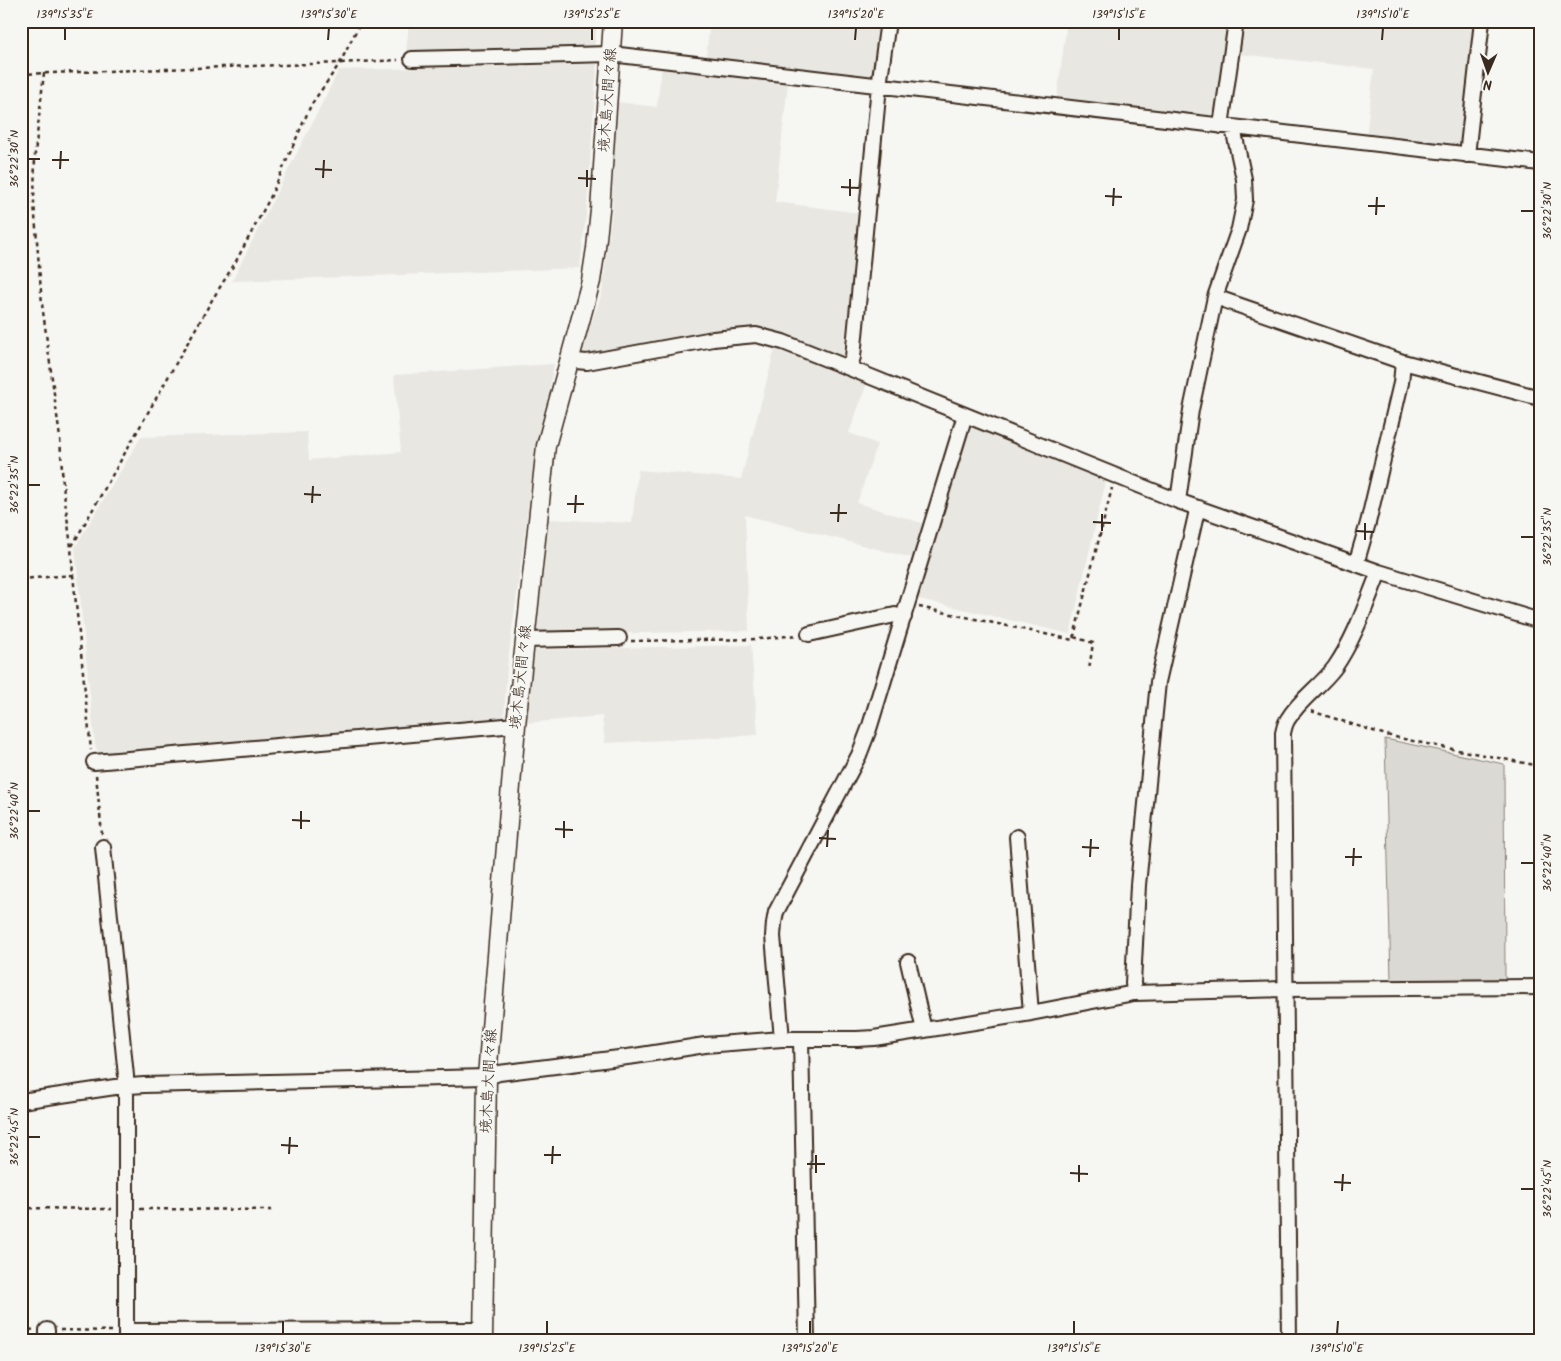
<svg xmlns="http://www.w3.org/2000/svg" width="1561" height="1361" font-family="Kalam,'Klee One',sans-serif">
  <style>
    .built { fill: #e8e7e2 }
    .green { fill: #dad9d3; stroke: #8a8278 }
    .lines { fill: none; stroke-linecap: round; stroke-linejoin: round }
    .minor-casing { stroke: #3b2a1e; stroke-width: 18 }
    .major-casing { stroke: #3b2a1e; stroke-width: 21 }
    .path { stroke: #3b2a1e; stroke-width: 2.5; stroke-dasharray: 4 4; stroke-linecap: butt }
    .minor { stroke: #f6f6f2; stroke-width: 14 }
    .major { stroke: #f6f6f2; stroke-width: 18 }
    .ticks { fill: none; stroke: #3b2a1e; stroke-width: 2 }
    .labels { text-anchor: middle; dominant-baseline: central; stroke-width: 4; stroke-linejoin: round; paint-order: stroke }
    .street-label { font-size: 15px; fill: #3b2a1e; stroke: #f6f6f2 }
    .neatline { fill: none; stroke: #3b2a1e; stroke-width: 2 }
    .ticks-label { font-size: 12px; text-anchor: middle; fill: #3b2a1e }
  </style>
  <rect width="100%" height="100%" fill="#f6f6f2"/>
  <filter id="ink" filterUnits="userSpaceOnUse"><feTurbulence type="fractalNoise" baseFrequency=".02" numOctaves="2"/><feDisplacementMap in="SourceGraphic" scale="10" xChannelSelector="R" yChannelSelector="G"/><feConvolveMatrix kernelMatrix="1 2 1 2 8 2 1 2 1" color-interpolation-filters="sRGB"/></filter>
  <g filter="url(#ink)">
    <path class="built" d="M 409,21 L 597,21 L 594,48 L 406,55 Z
      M 710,21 L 878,21 L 872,77 L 706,57 Z
      M 1067,21 L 1229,21 L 1218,110 L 1200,120 L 1057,98 Z
      M 1243,21 L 1475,21 L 1459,147 L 1366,138 L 1374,69 L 1239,54 Z
      M 597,64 L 587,206 L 580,268 L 232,281 L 339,70 Z
      M 662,65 L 788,82 L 775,202 L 860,213 L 843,357 L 765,328 L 731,328 L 586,354 L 582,349 L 602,293 L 612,211 L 616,102 L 657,107 Z
      M 775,349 L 867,383 L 849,433 L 877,444 L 857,503 L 928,525 L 916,559 L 745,515 L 749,631 L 533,635 L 546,519 L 632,523 L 638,470 L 741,479 Z
      M 554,364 L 531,488 L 507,667 L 504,718 L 99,754 L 95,745 L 75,547 L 141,437 L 307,432 L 309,460 L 401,452 L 394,375 Z
      M 969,423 L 1106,480 L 1070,634 L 915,598 Z
      M 751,645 L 758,735 L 605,743 L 602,716 L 526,723 L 533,650 Z"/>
    <path class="green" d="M 1385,739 L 1504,764 L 1505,980 L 1391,981 Z"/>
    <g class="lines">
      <g class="minor-casing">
        <path id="minor" d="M 412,59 L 611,54 L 1540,163
          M 1221,126 L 1236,21
          M 1467,155 L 1482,21
          M 1215,297 L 1403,362 L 1540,398
          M 569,358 L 576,361 L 587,362 L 713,339 L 756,335 L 768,338 L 783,342 L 849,368 L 1178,501 L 1379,572 L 1540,621
          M 849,368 L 853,357 L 879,86 L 888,21
          M 1178,501 L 1191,410 L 1215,297 L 1239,229 L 1245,200 L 1244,179 L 1233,128
          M 1356,564 L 1368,523 L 1401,383 L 1403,362
          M 809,634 L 895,615 L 904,617
          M 524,640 L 619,638
          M 94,762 L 516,725
          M 1017,837 L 1031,1013
          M 103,847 L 126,1076 L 126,1340
          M 908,962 L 924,1030
          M 1134,993 L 1133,983 L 1138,885 L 1158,682 L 1196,515 L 1199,508
          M 782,1039 L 773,936 L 774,923 L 776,912 L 859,755 L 869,729 L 965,415
          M 801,1039 L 807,1340
          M 21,1101 L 115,1087 L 144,1085 L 487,1077 L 499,1073 L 635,1056 L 705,1045 L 782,1039 L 857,1039 L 874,1038 L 1031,1013 L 1134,993 L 1285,989 L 1540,987
          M 47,1330 L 47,1340
          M 126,1331 L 483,1330
          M 1289,1340 L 1283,733 C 1284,729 1285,723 1288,719 C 1300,699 1321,686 1335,667 C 1355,638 1366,604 1379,572"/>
      </g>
      <g class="major-casing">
        <path id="major" d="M 483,1340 L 487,1077 L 516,725 L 546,446 L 591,281 L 596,248 L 600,210 L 613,21"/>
      </g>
      <path class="path" d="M 44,73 L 35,153 L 34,203 L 42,304 L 60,438 L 63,485 L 71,547 L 73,575 L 91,750
        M 21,74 L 340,63 L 398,60
        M 72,546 L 212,300 L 235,263 L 270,198 L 311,105 L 340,63 L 361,21
        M 21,579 L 73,575
        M 919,607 L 1073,640 L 1112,488
        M 1074,637 L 1093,643 L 1089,670
        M 631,641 L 759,639 L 797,635
        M 1311,711 L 1386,735 L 1422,743 L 1540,766
        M 96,775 L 102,834
        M 21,1208 L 112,1209
        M 140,1209 L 275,1210
        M 21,1329 L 35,1330
        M 60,1330 L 112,1331"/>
      <use href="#minor" class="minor"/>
      <use href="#major" class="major"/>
    </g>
  </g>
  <path class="ticks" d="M 65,40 L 65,28M 328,40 L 329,28M 592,40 L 592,28M 855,40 L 856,28M 1119,40 L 1119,28M 1382,40 L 1383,28M 28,159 L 40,159M 52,160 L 69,160M 60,169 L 61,151M 315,169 L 332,170M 323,178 L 324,160M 578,178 L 596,179M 587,187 L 587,170M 841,187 L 859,188M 850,196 L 850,179M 1105,196 L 1122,197M 1113,206 L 1114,188M 1368,206 L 1385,206M 1521,211 L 1534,211M 1376,215 L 1377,197M 28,485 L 40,485M 304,494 L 321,495M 312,503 L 313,486M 567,504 L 584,504M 575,513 L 576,495M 830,513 L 847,513M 838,522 L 839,504M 1093,522 L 1111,523M 1102,531 L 1102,514M 1356,531 L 1374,532M 1521,537 L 1534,537M 1365,540 L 1365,523M 28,811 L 40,811M 292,820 L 310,821M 301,829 L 301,811M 555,829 L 573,830M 564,838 L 564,821M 819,838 L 836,839M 827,847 L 828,830M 1082,847 L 1099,848M 1090,857 L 1091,839M 1345,857 L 1362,857M 1521,863 L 1534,863M 1353,866 L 1354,848M 28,1137 L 40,1137M 281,1145 L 298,1146M 289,1154 L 290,1137M 544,1155 L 561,1155M 552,1164 L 553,1146M 807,1164 L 825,1164M 816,1173 L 816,1155M 1070,1173 L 1088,1174M 1079,1182 L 1079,1165M 1334,1182 L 1351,1183M 1521,1189 L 1534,1189M 1342,1191 L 1343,1174M 283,1334 L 283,1321M 547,1334 L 547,1321M 810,1334 L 810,1321M 1074,1334 L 1074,1321M 1337,1334 L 1338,1321"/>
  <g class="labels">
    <g class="street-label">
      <text transform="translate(608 100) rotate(-86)">境木島大間々線</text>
      <text transform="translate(521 677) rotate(-84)">境木島大間々線</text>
      <text transform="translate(489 1081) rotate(-87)">境木島大間々線</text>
    </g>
  </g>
  <rect width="1561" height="1361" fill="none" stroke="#f6f6f2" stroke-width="55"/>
  <g transform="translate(1488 72) rotate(182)" stroke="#f6f6f2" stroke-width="4" paint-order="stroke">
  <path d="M0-4L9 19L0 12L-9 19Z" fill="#3b2a1e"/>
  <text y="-8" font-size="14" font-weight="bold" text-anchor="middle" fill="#3b2a1e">N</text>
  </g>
  <rect x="28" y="28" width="1506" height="1306" class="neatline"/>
  <g class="ticks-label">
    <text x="65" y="18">139°15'35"E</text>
    <text x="329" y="18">139°15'30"E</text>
    <text x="592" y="18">139°15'25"E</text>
    <text x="856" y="18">139°15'20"E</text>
    <text x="1119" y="18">139°15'15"E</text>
    <text x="1383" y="18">139°15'10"E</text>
    <text transform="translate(14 159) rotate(-90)" y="4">36°22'30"N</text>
    <text transform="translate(1547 211) rotate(-90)" y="4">36°22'30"N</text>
    <text transform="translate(14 485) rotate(-90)" y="4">36°22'35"N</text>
    <text transform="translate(1547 537) rotate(-90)" y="4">36°22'35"N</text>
    <text transform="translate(14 811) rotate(-90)" y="4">36°22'40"N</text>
    <text transform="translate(1547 863) rotate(-90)" y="4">36°22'40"N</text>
    <text transform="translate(14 1137) rotate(-90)" y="4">36°22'45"N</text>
    <text transform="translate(1547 1189) rotate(-90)" y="4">36°22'45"N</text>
    <text x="283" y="1352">139°15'30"E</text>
    <text x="547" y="1352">139°15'25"E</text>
    <text x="810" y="1352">139°15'20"E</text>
    <text x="1074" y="1352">139°15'15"E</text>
    <text x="1337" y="1352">139°15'10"E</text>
  </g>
</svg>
